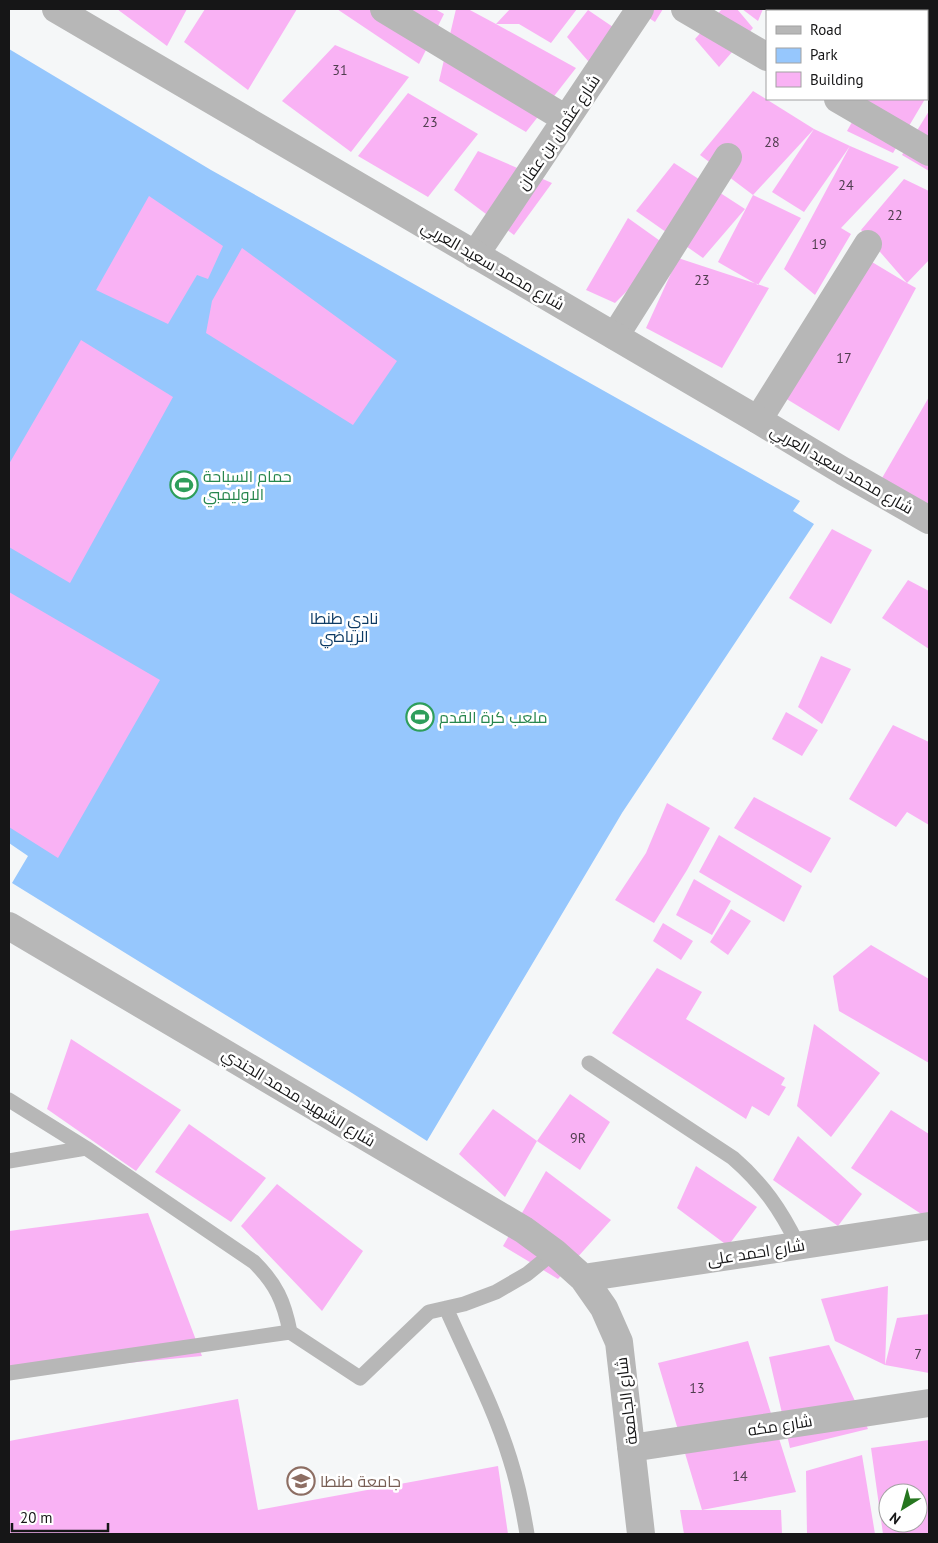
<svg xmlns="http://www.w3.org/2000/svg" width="938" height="1543" font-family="'PT Sans',Cairo,sans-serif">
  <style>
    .green { fill: #96c7fd }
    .building { fill: #f9b2f4; fill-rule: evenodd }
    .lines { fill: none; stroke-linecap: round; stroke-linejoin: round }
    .service { stroke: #b7b7b7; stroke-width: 15 }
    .minor { stroke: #b7b7b7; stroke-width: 28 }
    .tertiary { stroke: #b7b7b7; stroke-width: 28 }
    .labels { text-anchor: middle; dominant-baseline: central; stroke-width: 5; stroke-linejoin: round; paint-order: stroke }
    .number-label { font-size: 14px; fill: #4f3d4e }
    .street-label { font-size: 16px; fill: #161617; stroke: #fff }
    .leisure-label { font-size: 16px; fill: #27864d; stroke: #fff; text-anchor: start }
    .park-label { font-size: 16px; fill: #0c3a64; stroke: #fff }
    .education-label { font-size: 16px; fill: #785e54; stroke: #fff; text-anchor: start }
  </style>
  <rect width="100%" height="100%" fill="#f5f7f8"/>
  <path class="green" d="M 9,49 L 211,170 L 800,501 L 793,511 L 814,524 L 622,813 L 427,1141 L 352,1093 L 12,883 L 28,856 L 9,843 Z"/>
  <path class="building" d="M 117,9 L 187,9 L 167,46 Z
    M 205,9 L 297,9 L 248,90 L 184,42 Z
    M 337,9 L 435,9 L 444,14 L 419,64 Z
    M 456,9 L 468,9 L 496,24 L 510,9 L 577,9 L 551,43 L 519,24 L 496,24 L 576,68 L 526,132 L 439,81 Z
    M 635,9 L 663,9 L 655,22 Z
    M 722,9 L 737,9 L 753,28 L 719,67 L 695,39 Z
    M 742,9 L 763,9 L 758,21 Z
    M 800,9 L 828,9 L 833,11 L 800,11 Z
    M 912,9 L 929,9 L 929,43 L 927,42 L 927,11 L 910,11 Z
    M 588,10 L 613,27 L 589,62 L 567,37 Z
    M 335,45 L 409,77 L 351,152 L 282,101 Z
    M 927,59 L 929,60 L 929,91 L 927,95 Z
    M 753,91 L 814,129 L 753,195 L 801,218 L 758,285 L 718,262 L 753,195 L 700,155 Z
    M 408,93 L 478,134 L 428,197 L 358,156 Z
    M 865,99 L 925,99 L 893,153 L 847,131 Z
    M 929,111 L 929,171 L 902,155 Z
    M 814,129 L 850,146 L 804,212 L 772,192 Z
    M 850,146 L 899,167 L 841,228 L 851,234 L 815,295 L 784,269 Z
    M 478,151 L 552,183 L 514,235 L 454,190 Z
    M 674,163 L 745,209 L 703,258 L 636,211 Z
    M 904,179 L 929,191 L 929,260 L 907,283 L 916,288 L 839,431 L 785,398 L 872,262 L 907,283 L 861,230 Z
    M 149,196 L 223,246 L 208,279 L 197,275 L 168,324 L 96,290 Z
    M 628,218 L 670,248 L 615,303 L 586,290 Z
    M 242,248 L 397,361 L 353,425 L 206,333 L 212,301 Z
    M 678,258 L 769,288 L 722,368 L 646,328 Z
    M 81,340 L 173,397 L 70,583 L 9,547 L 9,464 Z
    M 929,397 L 929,508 L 878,485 Z
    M 832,529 L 872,550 L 831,624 L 789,598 Z
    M 908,580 L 929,591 L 929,649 L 882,618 Z
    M 9,592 L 160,680 L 58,858 L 9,827 Z
    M 821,656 L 851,669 L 822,724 L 798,707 Z
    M 786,712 L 818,730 L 802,756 L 772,739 Z
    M 893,725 L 929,742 L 929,825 L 907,812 L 896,827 L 849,799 Z
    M 754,797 L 831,838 L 811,873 L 734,828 Z
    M 667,803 L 710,828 L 687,870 L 654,923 L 615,900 L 646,853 Z
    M 719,835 L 802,886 L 784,922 L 699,872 Z
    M 694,879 L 731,901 L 712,935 L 676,915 Z
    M 731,909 L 751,921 L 728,955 L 710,942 Z
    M 663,923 L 693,941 L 681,960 L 653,941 Z
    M 871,945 L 929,979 L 929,1063 L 839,1011 L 833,976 Z
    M 657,968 L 702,992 L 686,1019 L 785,1078 L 781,1085 L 786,1087 L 769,1116 L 752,1106 L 746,1119 L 612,1033 Z
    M 814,1024 L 880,1073 L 831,1137 L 797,1106 Z
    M 71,1039 L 181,1110 L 136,1171 L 47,1109 Z
    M 570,1094 L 610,1122 L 580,1170 L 537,1141 Z
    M 493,1109 L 537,1141 L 505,1197 L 459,1154 Z
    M 891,1110 L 929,1134 L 929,1219 L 851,1168 Z
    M 189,1124 L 266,1178 L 231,1222 L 155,1172 Z
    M 798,1136 L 862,1194 L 838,1226 L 773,1180 Z
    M 696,1166 L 757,1207 L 728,1246 L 677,1208 Z
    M 546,1171 L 611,1220 L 558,1279 L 503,1246 Z
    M 277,1184 L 363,1251 L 322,1311 L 241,1226 Z
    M 148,1213 L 202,1356 L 9,1374 L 9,1231 Z
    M 888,1286 L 885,1365 L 897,1318 L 929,1314 L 929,1373 L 885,1365 L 835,1341 L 821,1299 Z
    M 748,1341 L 796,1492 L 702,1510 L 781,1510 L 782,1534 L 684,1534 L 680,1510 L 702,1510 L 658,1363 Z
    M 829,1345 L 868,1429 L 790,1448 L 769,1357 Z
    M 238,1399 L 258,1510 L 498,1466 L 508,1534 L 9,1534 L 9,1441 Z
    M 929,1440 L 929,1534 L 883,1534 L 871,1448 ZM 888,1493 L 918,1493 L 918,1523 L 888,1523 Z
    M 862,1455 L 875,1534 L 807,1534 L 806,1471 Z"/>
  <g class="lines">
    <path class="service" d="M 589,1063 L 733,1158 C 763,1184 781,1210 798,1245
      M 9,1100 L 86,1148 L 254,1262 C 276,1284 284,1301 290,1332
      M 9,1161 L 86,1148
      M 446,1308 C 468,1358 494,1407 510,1459 C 518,1484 523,1509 527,1534
      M 9,1373 L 290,1332 L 360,1378 L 429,1312 L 464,1304 L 496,1292 L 527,1274 L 554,1252"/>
    <path class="minor" d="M 384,9 L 566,119
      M 685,9 L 767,57
      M 838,99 L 929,152
      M 475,255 L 640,9
      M 615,336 L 728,157
      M 758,420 L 868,244
      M 9,926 L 524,1230 L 554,1252 L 583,1278 L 604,1308 L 619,1342 L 641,1534
      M 583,1278 L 929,1226
      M 631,1448 L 929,1403"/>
    <path class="tertiary" d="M 56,9 L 758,420 L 843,471 L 929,520"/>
  </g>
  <defs>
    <g id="stadium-ring" transform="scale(1.4375)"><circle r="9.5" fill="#fff" stroke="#2e9e5b" stroke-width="1.5"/><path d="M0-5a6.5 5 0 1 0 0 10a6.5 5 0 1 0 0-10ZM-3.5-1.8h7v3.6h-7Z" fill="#2e9e5b"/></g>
    <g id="university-ring" transform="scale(1.4375)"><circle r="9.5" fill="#fff" stroke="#8d6e63" stroke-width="1.5"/><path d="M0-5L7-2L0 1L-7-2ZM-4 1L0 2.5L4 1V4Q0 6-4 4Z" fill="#8d6e63"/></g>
  </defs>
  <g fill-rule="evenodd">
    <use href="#stadium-ring" x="184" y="485"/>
    <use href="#stadium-ring" x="420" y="717"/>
    <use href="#university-ring" x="301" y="1481"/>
  </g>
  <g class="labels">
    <g class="number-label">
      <text x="340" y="70">31</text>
      <text x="430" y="122">23</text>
      <text x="772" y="142">28</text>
      <text x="846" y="185">24</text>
      <text x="895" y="215">22</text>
      <text x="819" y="244">19</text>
      <text x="702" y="280">23</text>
      <text x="844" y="358">17</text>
      <text x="578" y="1138">9R</text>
      <text x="918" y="1354">7</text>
      <text x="697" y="1388">13</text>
      <text x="740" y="1476">14</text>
    </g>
    <g class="street-label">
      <text transform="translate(558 132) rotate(-56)">شارع عثمان بن عفان</text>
      <text transform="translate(493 265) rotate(30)">شارع محمد سعيد العربي</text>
      <text transform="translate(842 469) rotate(30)">شارع محمد سعيد العربي</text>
      <text transform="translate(299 1097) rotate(31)">شارع الشهيد محمد الجندي</text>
      <text transform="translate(756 1252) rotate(-9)">شارع احمد على</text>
      <text transform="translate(626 1401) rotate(-97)">شارع الجامعة</text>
      <text transform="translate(780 1425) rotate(-9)">شارع مكه</text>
    </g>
    <g class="leisure-label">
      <text x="203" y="476">حمام السباحة<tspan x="203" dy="18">الاوليمبي</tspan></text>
      <text x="439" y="717">ملعب كرة القدم</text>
    </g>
    <g class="park-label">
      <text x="344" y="618">نادي طنطا<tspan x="344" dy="18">الرياضي</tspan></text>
    </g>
    <g class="education-label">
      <text x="320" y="1481">جامعة طنطا</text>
    </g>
  </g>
  <rect width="938" height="1543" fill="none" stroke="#161617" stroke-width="20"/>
  <rect x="766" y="10" width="162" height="90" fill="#ffffff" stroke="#a2a2a2"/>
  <rect x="776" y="26" width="25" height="8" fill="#b7b7b7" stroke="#a2a2a2"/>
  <text x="810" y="35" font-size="15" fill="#161617">Road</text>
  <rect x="776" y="48" width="25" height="15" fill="#96c7fd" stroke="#a2a2a2"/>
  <text x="810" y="60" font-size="15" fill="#161617">Park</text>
  <rect x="776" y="72" width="25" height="15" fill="#f9b2f4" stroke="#a2a2a2"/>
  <text x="810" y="85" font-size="15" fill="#161617">Building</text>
  <g transform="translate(903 1508) rotate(217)"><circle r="24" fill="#ffffff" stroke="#a2a2a2"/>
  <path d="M0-4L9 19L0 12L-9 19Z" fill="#26761f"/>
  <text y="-8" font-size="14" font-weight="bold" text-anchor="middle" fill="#161617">N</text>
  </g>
  <path d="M12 1523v8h96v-8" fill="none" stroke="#161617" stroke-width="2.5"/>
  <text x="20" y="1523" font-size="15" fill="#161617" stroke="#ffffff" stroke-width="4" paint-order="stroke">20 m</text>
</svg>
